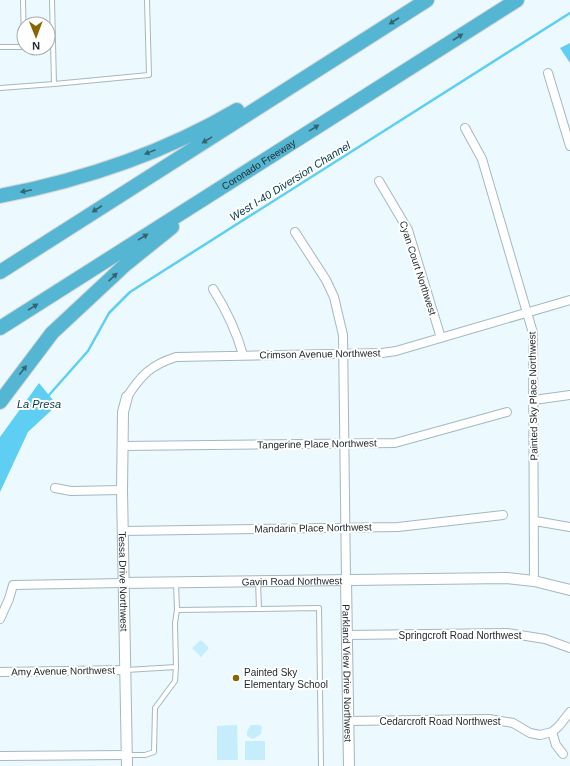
<svg xmlns="http://www.w3.org/2000/svg" width="570" height="766" font-family="Arial,sans-serif">
  <style>
    .green { fill: #c6edfb }
    .water { fill: #5ecff2 }
    .lines { fill: none; stroke-linecap: round; stroke-linejoin: round }
    .stream { stroke: #5ecff2; stroke-width: 2.5 }
    .service-casing { stroke: #a3b8c0; stroke-width: 6 }
    .minor-casing { stroke: #a3b8c0; stroke-width: 10 }
    .tertiary-casing { stroke: #a3b8c0; stroke-width: 12 }
    .motorway-casing { stroke: #d3d5d5; stroke-width: 16 }
    .service { stroke: #fff; stroke-width: 4 }
    .minor { stroke: #fff; stroke-width: 8 }
    .tertiary { stroke: #fff; stroke-width: 10 }
    .motorway { stroke: #54b6d3; stroke-width: 14 }
    .oneway { fill: #376370 }
    .poi-dot { fill: #866600; stroke: #fff; stroke-width: 1.5 }
    .labels { text-anchor: middle; dominant-baseline: central; stroke-width: 4; stroke-linejoin: round; paint-order: stroke }
    .street-label { font-size: 10px; fill: #232b2e; stroke: #fff }
    .poi-label { font-size: 10px; fill: #232b2e; stroke: #fff; text-anchor: start }
    .water-label { font-size: 11px; font-style: italic; fill: #023947; stroke: #fff }
  </style>
  <rect width="100%" height="100%" fill="#ecf9fe"/>
  <path class="green" d="M 201,640 L 209,648 L 201,657 L 192,648 Z
    M 237,725 L 238,760 L 217,760 L 217,726 Z
    M 251,725 L 260,725 L 262,727 L 261,734 L 253,739 L 247,736 L 247,731 Z
    M 245,741 L 265,741 L 265,760 L 245,760 Z"/>
  <path class="water" d="M 570,43 L 570,63 L 560,48 Z
    M 39,383 L 57,405 L 28,432 L 0,492 L 0,437 Z"/>
  <g class="lines">
    <path class="stream" d="M 49,395 L 88,351 L 109,313 L 130,292 L 570,13"/>
    <g class="service-casing">
      <path id="service" d="M 23,0 L 24,47
        M 52,0 L 54,84 L 149,75 L 147,0
        M 0,47 L 24,47
        M 0,88 L 54,84
        M 258,581 L 259,609 L 319,608 L 321,766
        M 176,583 L 177,610 L 259,609
        M 126,670 L 176,667 L 175,623 L 177,610
        M 127,755 L 145,755 L 154,752 L 155,708 L 175,681 L 176,667"/>
    </g>
    <g class="minor-casing">
      <path id="minor" d="M 548,73 L 570,146
        M 465,128 L 482,159 L 533,333 L 534,581
        M 379,181 L 408,230 L 441,338
        M 295,232 L 326,280 L 334,297 L 343,335 L 346,580
        M 213,289 C 227,311 236,330 243,355
        M 127,397 C 141,375 151,365 176,357 L 382,353 L 396,351 L 570,300
        M 534,400 L 570,395
        M 123,446 L 395,443 L 507,412
        M 55,488 L 71,491 L 122,490
        M 535,521 L 570,527
        M 123,531 L 398,527 L 503,515
        M 0,619 L 9,599 L 13,585 L 123,583
        M 347,635 L 507,633 L 545,639 L 570,648
        M 0,672 L 126,670
        M 349,721 L 489,719 L 513,723 L 530,733 L 540,735 L 552,732 L 559,726 L 570,712
        M 552,732 L 556,745 L 563,754
        M 0,756 L 127,755"/>
    </g>
    <g class="tertiary-casing">
      <g id="tertiary">
        <path id="s1" d="M 127,397 L 123,412 L 122,490 L 127,766"/>
        <path id="s2" d="M 346,580 L 349,766"/>
        <path id="s3" d="M 123,583 L 507,578 L 534,581 L 570,590"/>
      </g>
    </g>
    <g class="motorway-casing">
      <g id="motorway">
        <path d="M 0,196 C 83,180 164,153 237,110"/>
        <path d="M 0,272 L 427,0"/>
        <path id="s4" d="M 0,328 L 517,0"/>
        <path d="M 0,402 L 52,333 L 126,264 L 172,227"/>
      </g>
    </g>
    <use href="#service" class="service"/>
    <use href="#minor" class="minor"/>
    <use href="#tertiary" class="tertiary"/>
    <use href="#motorway" class="motorway"/>
  </g>
  <defs><path id="oneway-solid" d="M-6-.8H1V-3.2L6.5 0L1 3.2V.8H-6Z"/></defs>
  <g class="oneway">
    <use href="#oneway-solid" transform="translate(394 21) rotate(147)"/>
    <use href="#oneway-solid" transform="translate(458 37) rotate(-33)"/>
    <use href="#oneway-solid" transform="translate(314 128) rotate(-32)"/>
    <use href="#oneway-solid" transform="translate(207 140) rotate(148)"/>
    <use href="#oneway-solid" transform="translate(150 152) rotate(158)"/>
    <use href="#oneway-solid" transform="translate(26 191) rotate(168)"/>
    <use href="#oneway-solid" transform="translate(97 209) rotate(147)"/>
    <use href="#oneway-solid" transform="translate(143 237) rotate(-32)"/>
    <use href="#oneway-solid" transform="translate(113 277) rotate(-43)"/>
    <use href="#oneway-solid" transform="translate(33 307) rotate(-32)"/>
    <use href="#oneway-solid" transform="translate(23 370) rotate(-52)"/>
  </g>
  <circle class="poi-dot" cx="236" cy="678" r="4"/>
  <g class="labels">
    <g class="street-label">
      <text stroke="none"><textPath href="#s4" startOffset="306">Coronado Freeway</textPath></text>
      <text transform="translate(418 268) rotate(72)">Cyan Court Northwest</text>
      <text transform="translate(320 354) rotate(-1)">Crimson Avenue Northwest</text>
      <text transform="translate(533 396) rotate(-91)">Painted Sky Place Northwest</text>
      <text transform="translate(317 444) rotate(-1)">Tangerine Place Northwest</text>
      <text transform="translate(313 528) rotate(-1)">Mandarin Place Northwest</text>
      <text stroke="none"><textPath href="#s1" startOffset="185">Tessa Drive Northwest</textPath></text>
      <text stroke="none"><textPath href="#s3" startOffset="169">Gavin Road Northwest</textPath></text>
      <text x="460" y="635">Springcroft Road Northwest</text>
      <text transform="translate(63 671) rotate(-1)">Amy Avenue Northwest</text>
      <text stroke="none"><textPath href="#s2" startOffset="93">Parkland View Drive Northwest</textPath></text>
      <text x="440" y="721">Cedarcroft Road Northwest</text>
    </g>
    <g class="poi-label">
      <text x="244" y="672">Painted Sky<tspan x="244" dy="12">Elementary School</tspan></text>
    </g>
    <g class="water-label">
      <text transform="translate(290 181) rotate(-32)">West I-40 Diversion Channel</text>
      <text x="39" y="404">La Presa</text>
    </g>
  </g>
  <g transform="translate(36 36) rotate(179)"><circle r="19" fill="#ffffff" stroke="#a7aaab"/>
  <path d="M0-3L7 15L0 10L-7 15Z" fill="#866600"/>
  <text y="-6" font-size="11" font-weight="bold" text-anchor="middle" fill="#232b2e">N</text>
  </g>
</svg>
